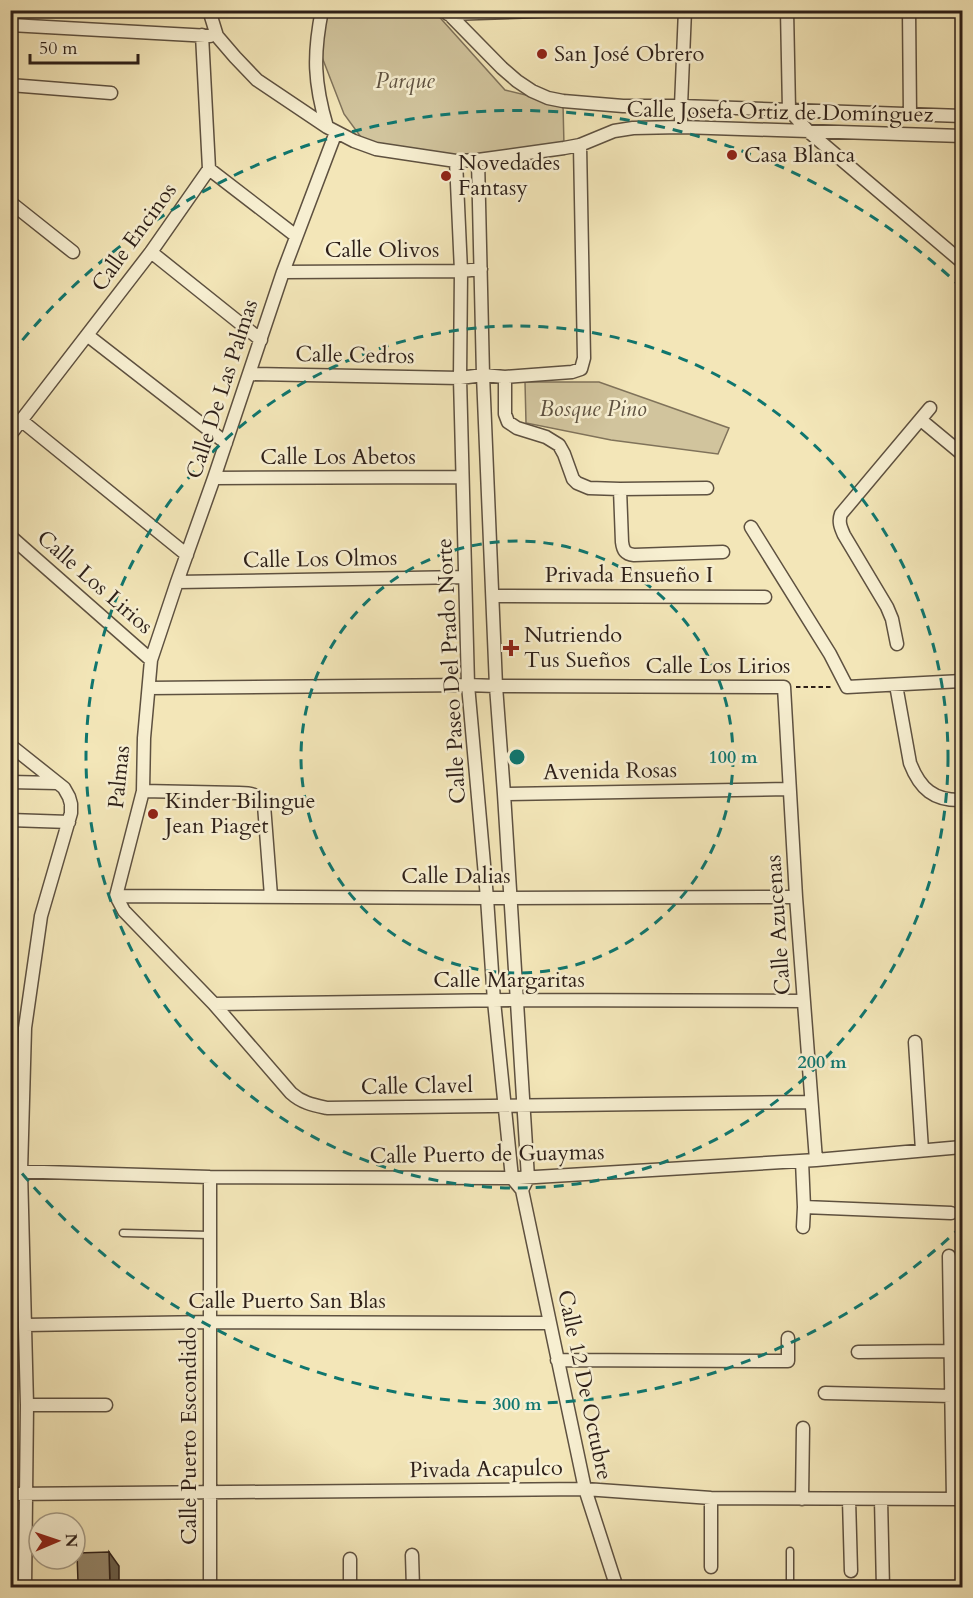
<svg xmlns="http://www.w3.org/2000/svg" width="973" height="1598" font-family="Cardo,serif">
  <style>
    .green { fill: #d1c49d; stroke: #7f725a; stroke-width: 1.5 }
    .lines { fill: none; stroke-linecap: round; stroke-linejoin: round }
    .lane-casing { stroke: #5e5140; stroke-width: 9 }
    .street-casing { stroke: #5e5140; stroke-width: 15 }
    .path { stroke: #2d1f18; stroke-width: 2; stroke-dasharray: 4.5 3; stroke-linecap: butt }
    .lane { stroke: #f7efd1; stroke-width: 6 }
    .street { stroke: #f7efd1; stroke-width: 12 }
    .shaded-wall { fill: #685e4b; stroke: #2d1f18; stroke-width: 1.5 }
    .building { fill: #94866b; stroke: #2d1f18; stroke-width: 1.5 }
    .ring { fill: none; stroke: #0f766e; stroke-width: 3; stroke-dasharray: 10 8 }
    .poi-dot { fill: #8f2418; stroke: #f7efd1; stroke-width: 2 }
    .labels { text-anchor: middle; dominant-baseline: central; stroke-width: 5; stroke-linejoin: round; paint-order: stroke }
    .poi-label { font-size: 22px; fill: #2d1f18; stroke: #f7efd1; text-anchor: start }
    .park-label { font-size: 22px; font-style: italic; fill: #5e5140; stroke: #f7efd1 }
    .street-label { font-size: 22px; fill: #2d1f18; stroke: #f7efd1 }
    .centre { fill: #0f766e; stroke: #f7efd1; stroke-width: 3 }
    .ring-label { font-size: 18px; text-anchor: middle; font-weight: bold; fill: #0f766e; stroke: #f7efd1; stroke-width: 5; stroke-linejoin: round; paint-order: stroke }
  </style>
  <rect width="100%" height="100%" fill="#f3e6b8"/>
  <filter id="stains"><feTurbulence type="fractalNoise" baseFrequency=".00333" numOctaves="4"/><feColorMatrix values="0 0 0 0 .2 0 0 0 0 .09 0 0 0 0 .02 0 0 0 .5 -.17"/></filter>
  <radialGradient id="worn" r=".72"><stop offset=".6" stop-color="#630" stop-opacity="0"/><stop offset="1" stop-color="#630" stop-opacity=".3"/></radialGradient>
  <path class="green" d="M 320,11 L 434,11 L 505,90 L 563,104 L 564,146 L 455,160 L 366,144 L 344,114 L 315,39 Z
    M 525,382 L 599,382 L 729,428 L 718,454 L 611,440 L 526,423 Z"/>
  <g class="lines">
    <g class="lane-casing">
      <path id="lane" d="M 123,1233 L 210,1235
        M 790,1551 L 790,1588
        M 152,1588 C 160,1583 176,1583 184,1588"/>
    </g>
    <g class="street-casing">
      <path id="street" d="M 209,10 L 217,36 L 235,57 L 257,80 L 327,127 L 354,141 L 376,149 L 456,161 L 478,160 L 564,148 L 580,145 L 614,131 L 633,128 L 681,127 L 962,136
        M 322,10 C 313,55 314,83 327,127
        M 445,10 L 502,68 L 517,81 L 532,91 L 548,98 L 563,101 L 623,106 L 681,106 L 962,116
        M 787,10 L 789,110 L 809,132 L 962,262
        M 909,10 L 910,115
        M 448,14 L 566,10
        M 10,25 L 210,36
        M 10,85 L 111,93
        M 681,127 L 681,106 L 685,10
        M 478,160 L 483,375 L 496,686 L 504,794 L 528,1178 L 522,1190
        M 456,161 L 461,271 L 460,378 L 468,685 L 487,898 L 494,1001 L 512,1178 L 522,1190 L 585,1489 L 617,1588
        M 209,169 L 296,236
        M 10,202 L 73,252
        M 151,252 L 261,340
        M 283,272 L 461,271 L 481,269
        M 87,335 L 226,443
        M 249,374 L 460,378 L 483,375 L 505,377 L 572,372 L 581,369 L 584,358 L 580,145
        M 505,377 L 505,414 L 508,422 L 517,428 L 546,437 L 559,445 L 564,454 L 573,479 L 577,483 L 589,488 L 620,489 L 707,488
        M 921,420 L 962,454
        M 22,421 L 187,555
        M 10,435 L 151,252 L 209,169 L 202,35
        M 214,478 L 462,477
        M 620,489 L 622,542 C 623,550 625,554 634,555 L 723,552
        M 751,527 L 830,654 L 847,687 L 962,681
        M 10,536 L 151,660
        M 177,582 L 465,577
        M 493,596 L 765,597
        M 897,644 L 892,619 L 887,607 L 844,535 C 841,528 838,522 841,514 L 930,408
        M 896,685 L 910,763 C 920,789 934,801 962,800
        M 149,688 L 468,685 L 496,686 L 784,687 L 796,897 L 816,1160
        M 10,745 L 64,788 L 69,797 L 71,804 L 71,813 L 41,916 L 25,1028 L 21,1171 L 27,1405 L 25,1588
        M 10,782 L 57,783
        M 143,791 L 239,793 C 251,793 258,794 264,805 L 271,896
        M 504,794 L 789,789
        M 10,820 L 69,822
        M 10,879 L 11,879
        M 116,896 L 143,791 L 144,738 L 151,660 L 177,582 L 214,478 L 283,272 L 336,132
        M 116,896 L 124,911 L 214,1004 L 291,1093 C 302,1103 313,1105 327,1108 L 811,1102
        M 116,896 L 487,898 L 796,897
        M 214,1004 L 516,1000 L 804,1001
        M 915,1042 L 922,1150
        M 802,1161 L 804,1207 L 803,1227
        M 10,1171 L 210,1177 L 519,1178 L 816,1160 L 962,1147
        M 804,1207 L 951,1213
        M 949,1256 L 953,1499
        M 25,1325 L 210,1322 L 549,1323
        M 858,1352 L 951,1351
        M 557,1360 L 788,1361 L 788,1338
        M 825,1393 L 952,1396
        M 27,1405 L 106,1405
        M 10,1494 L 585,1489 L 711,1498 L 962,1499
        M 711,1498 L 711,1567
        M 802,1499 L 803,1428
        M 849,1499 L 851,1571
        M 881,1499 L 883,1588
        M 412,1555 L 413,1588
        M 210,1588 L 210,1177
        M 350,1588 L 350,1559"/>
    </g>
    <path class="path" d="M 796,687 L 832,687"/>
    <use href="#lane" class="lane"/>
    <use href="#street" class="street"/>
  </g>
  <path class="shaded-wall" d="M 109,1552 L 119,1566 L 119,1587 L 110,1587 Z"/>
  <path class="building" d="M 109,1552 L 110,1587 L 25,1587 L 25,1584 L 78,1582 L 77,1553 Z"/>
  <g class="ring">
    <circle cx="517" cy="757" r="216"/>
    <circle cx="517" cy="757" r="431"/>
    <path d="M962 1226A647 647 0 0 1 11 1160M11 354A647 647 0 0 1 962 288"/>
  </g>
  <g class="poi-dot">
    <circle cx="542" cy="54" r="6"/>
    <circle cx="732" cy="155" r="6"/>
    <circle cx="446" cy="176" r="6"/>
    <path d="M508 639h6v6h6v6h-6v6h-6v-6h-6v-6h6z"/>
    <circle cx="153" cy="814" r="6"/>
  </g>
  <g class="labels">
    <g class="poi-label">
      <text x="554" y="54">San José Obrero</text>
      <text x="744" y="155">Casa Blanca</text>
      <text x="458" y="163">Novedades<tspan x="458" dy="25">Fantasy</tspan></text>
      <text x="524" y="635">Nutriendo<tspan x="524" dy="25">Tus Sueños</tspan></text>
      <text x="165" y="801">Kinder Bilingue<tspan x="165" dy="25">Jean Piaget</tspan></text>
    </g>
    <g class="park-label">
      <text x="405" y="81">Parque</text>
      <text x="593" y="409">Bosque Pino</text>
    </g>
    <g class="street-label">
      <text transform="translate(780 112) rotate(1)">Calle Josefa Ortiz de Domínguez</text>
      <text transform="translate(134 237) rotate(-54)">Calle Encinos</text>
      <text x="382" y="250">Calle Olivos</text>
      <text transform="translate(355 355) rotate(1)">Calle Cedros</text>
      <text transform="translate(222 389) rotate(-72)">Calle De Las Palmas</text>
      <text x="338" y="457">Calle Los Abetos</text>
      <text transform="translate(320 559) rotate(-1)">Calle Los Olmos</text>
      <text x="629" y="575">Privada Ensueño I</text>
      <text transform="translate(95 582) rotate(41)">Calle Los Lirios</text>
      <text x="718" y="666">Calle Los Lirios</text>
      <text transform="translate(451 671) rotate(-93)">Calle Paseo Del Prado Norte</text>
      <text transform="translate(610 771) rotate(-1)">Avenida Rosas</text>
      <text transform="translate(119 777) rotate(-84)">Palmas</text>
      <text x="456" y="876">Calle Dalias</text>
      <text transform="translate(778 925) rotate(-94)">Calle Azucenas</text>
      <text x="509" y="980">Calle Margaritas</text>
      <text transform="translate(417 1086) rotate(-1)">Calle Clavel</text>
      <text transform="translate(487 1154) rotate(-1)">Calle Puerto de Guaymas</text>
      <text x="287" y="1301">Calle Puerto San Blas</text>
      <text transform="translate(585 1385) rotate(78)">Calle 12 De Octubre</text>
      <text transform="translate(189 1436) rotate(-90)">Calle Puerto Escondido</text>
      <text transform="translate(486 1469) rotate(-1)">Pivada Acapulco</text>
    </g>
  </g>
  <circle cx="517" cy="757" r="9" class="centre"/>
  <g class="ring-label">
    <text x="733" y="763">100 m</text>
    <text x="822" y="1068">200 m</text>
    <text x="517" y="1410">300 m</text>
  </g>
  <rect width="973" height="1598" fill="none" stroke="#f3e6b8" stroke-width="36"/>
  <rect x="12" y="12" width="949" height="1574" fill="none" stroke="#2d1f18" stroke-width="3"/>
  <rect x="18" y="18" width="937" height="1562" fill="none" stroke="#2d1f18" stroke-width="1.5"/>
  <g transform="translate(57 1541) rotate(88)"><circle r="28" fill="#f7efd1" stroke="#a69c87" stroke-width="1.5"/>
  <path d="M0-4.5L10 22L0 15L-10 22Z" fill="#8f2418"/>
  <text y="-9" font-size="16" font-weight="bold" text-anchor="middle" fill="#2d1f18">N</text>
  </g>
  <path d="M30 54v9h108v-9" fill="none" stroke="#2d1f18" stroke-width="3"/>
  <text x="39" y="54" font-size="18" fill="#2d1f18" stroke="#f7efd1" stroke-width="4.5" paint-order="stroke">50 m</text>
  <rect width="100%" height="100%" filter="url(#stains)"/>
  <rect width="100%" height="100%" fill="url(#worn)"/>
</svg>
